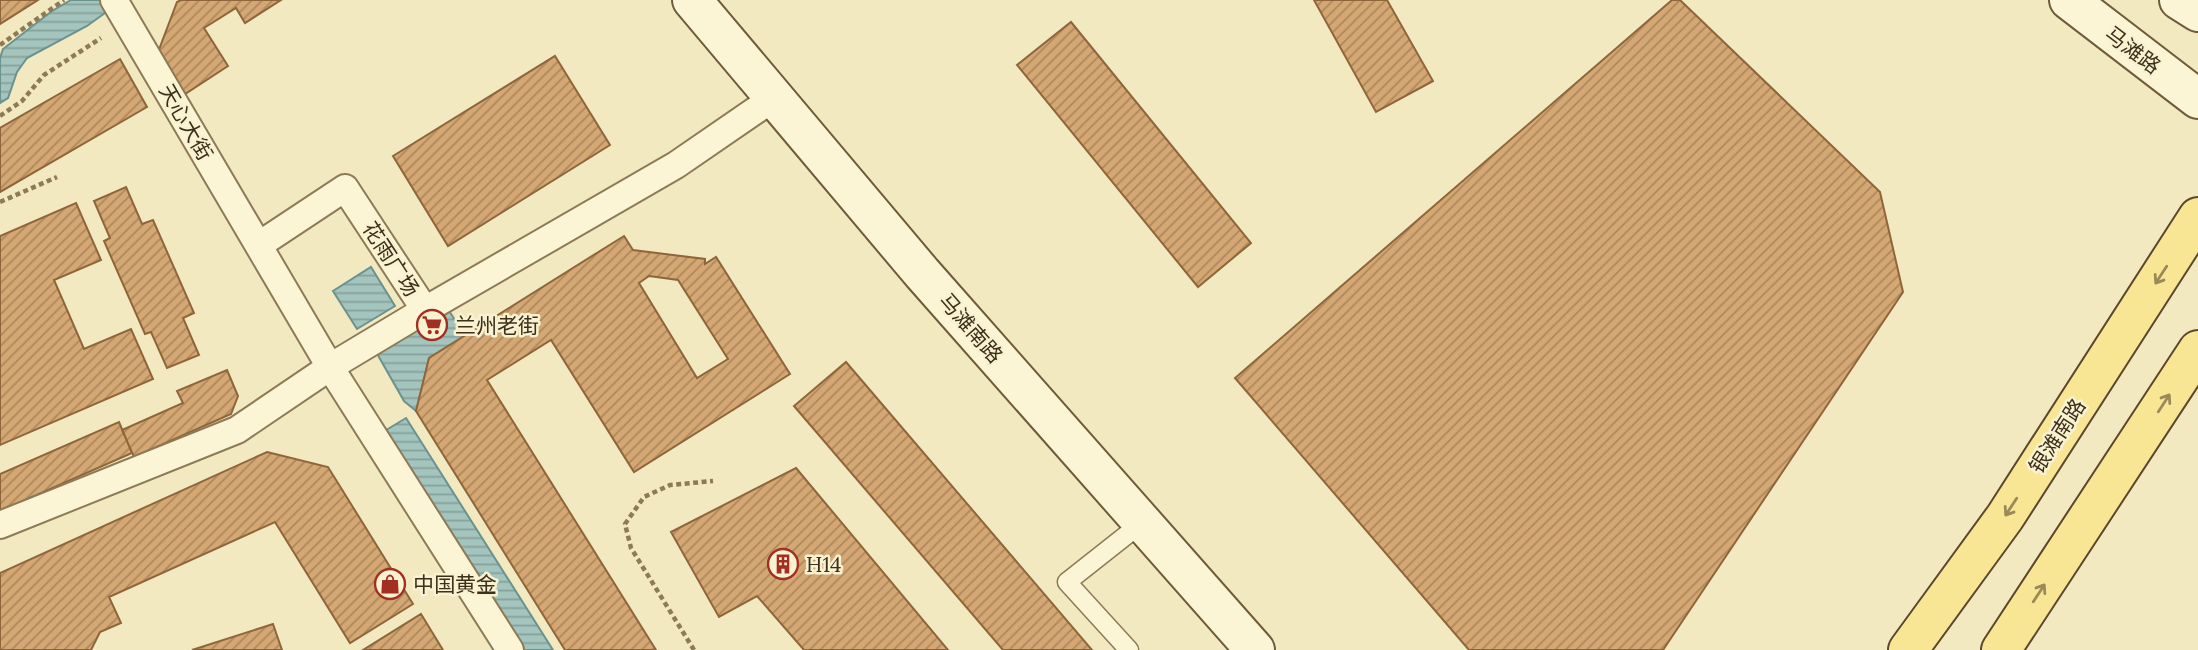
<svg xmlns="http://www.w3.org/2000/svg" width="2198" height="650" font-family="Lora,'Noto Sans SC',serif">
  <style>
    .water { fill: url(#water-rules); stroke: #6a938e; stroke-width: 2 }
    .building { fill: url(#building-hatch); stroke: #8f663a; stroke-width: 2; fill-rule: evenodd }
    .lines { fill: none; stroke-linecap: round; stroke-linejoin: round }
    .service-casing { stroke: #8d7a57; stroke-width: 21 }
    .pedestrian-casing { stroke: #8d7a57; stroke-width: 30 }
    .secondary-casing { stroke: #6f5b3a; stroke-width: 42 }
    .primary-casing { stroke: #5b472b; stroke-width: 42 }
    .path { stroke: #8d7a57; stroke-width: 4.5; stroke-dasharray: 5 3.5; stroke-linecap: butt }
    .service { stroke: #fcf5d5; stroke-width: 18 }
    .pedestrian { stroke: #fcf5d5; stroke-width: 26 }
    .secondary { stroke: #fcf5d5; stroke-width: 38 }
    .primary { stroke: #f9e695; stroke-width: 38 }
    .oneway { stroke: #9a8a58 }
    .labels { text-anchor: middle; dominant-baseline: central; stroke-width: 5; stroke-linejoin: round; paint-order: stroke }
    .street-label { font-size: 21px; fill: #3c2f1c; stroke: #f9f2d1 }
    .poi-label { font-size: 21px; fill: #3c2f1c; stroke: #f9f2d1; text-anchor: start }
  </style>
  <defs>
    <pattern id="water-rules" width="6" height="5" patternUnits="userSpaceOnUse" patternTransform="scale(1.75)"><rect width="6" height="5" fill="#a4c4be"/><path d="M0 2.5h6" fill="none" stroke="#87a09a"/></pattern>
    <pattern id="building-hatch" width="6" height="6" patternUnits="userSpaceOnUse" patternTransform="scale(1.75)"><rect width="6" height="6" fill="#d4a773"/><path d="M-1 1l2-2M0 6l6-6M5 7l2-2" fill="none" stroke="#ad885e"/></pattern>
  </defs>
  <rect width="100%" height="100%" fill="#f2e9c1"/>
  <path class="water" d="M 71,0 L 123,0 L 87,26 L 27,58 L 17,72 L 8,98 L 0,103 L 0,58 L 3,49 L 52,11 Z
    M 371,267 L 395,306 L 357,329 L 333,291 Z
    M 446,306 L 465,336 L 429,359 L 416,411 L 404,401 L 375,350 Z
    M 406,418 L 553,650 L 520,650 L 383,432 Z"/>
  <path class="building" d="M 0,0 L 38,0 L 0,24 Z
    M 181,0 L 281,0 L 245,23 L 236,8 L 204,28 L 228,66 L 182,96 L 157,55 L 177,2 Z
    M 1314,0 L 1387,0 L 1433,81 L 1376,112 Z
    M 1672,0 L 1680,0 L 1880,192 L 1903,292 L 1663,650 L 1469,650 L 1235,378 Z
    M 1071,22 L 1251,243 L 1198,287 L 1017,65 Z
    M 555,56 L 610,145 L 448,246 L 393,156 Z
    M 120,59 L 147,107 L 0,192 L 0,128 Z
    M 126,187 L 142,224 L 153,220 L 194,313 L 183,318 L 199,355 L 167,368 L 151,332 L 145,334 L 104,241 L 110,238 L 94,201 Z
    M 76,203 L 101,260 L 54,280 L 84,349 L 131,329 L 153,379 L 0,445 L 0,236 Z
    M 624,236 L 633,250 L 705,259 L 705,264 L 716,257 L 790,374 L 634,472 L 551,340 L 487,380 L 656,650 L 565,650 L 416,411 L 429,358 ZM 649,276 L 678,280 L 728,359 L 697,378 L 639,283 Z
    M 846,362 L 1092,650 L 1003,650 L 794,406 Z
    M 227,370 L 238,396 L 231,414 L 134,457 L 122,430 L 183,403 L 177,391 Z
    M 119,422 L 132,453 L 0,511 L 0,474 Z
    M 267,452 L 328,467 L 413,604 L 350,643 L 275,522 L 109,597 L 121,623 L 100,632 L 91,650 L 0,650 L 0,573 Z
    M 796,468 L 948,650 L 804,650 L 757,596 L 719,617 L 671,532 Z
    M 421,614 L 443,650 L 363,650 Z
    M 273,624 L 282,650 L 192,650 Z"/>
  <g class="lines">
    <g class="service-casing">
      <path id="service" d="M 1129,650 L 1067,582 L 1143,522"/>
    </g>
    <g class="pedestrian-casing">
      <path id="pedestrian" d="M 114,0 L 330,367 L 425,310 L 345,188 L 259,245
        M 425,310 L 676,165 L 775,97
        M 0,525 L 237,430 L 330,367 L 510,650"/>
    </g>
    <g class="secondary-casing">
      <path id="secondary" d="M 692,0 L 922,273 L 1255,650
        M 2069,0 L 2198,99
        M 2179,0 L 2198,12"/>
    </g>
    <g class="primary-casing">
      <path id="primary" d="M 1908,650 L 2005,517 L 2198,217
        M 2001,650 L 2198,350"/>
    </g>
    <path class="path" d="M 0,45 L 64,0
      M 0,116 L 22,101 L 44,75 L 101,38
      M 0,202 L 57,177
      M 694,650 L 631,548 L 625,524 L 644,497 L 670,485 L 713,481"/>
    <use href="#service" class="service"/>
    <use href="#pedestrian" class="pedestrian"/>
    <use href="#secondary" class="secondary"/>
    <use href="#primary" class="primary"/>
  </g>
  <defs><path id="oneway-shaft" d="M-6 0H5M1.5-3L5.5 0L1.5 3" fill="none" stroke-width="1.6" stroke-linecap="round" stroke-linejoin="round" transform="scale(1.75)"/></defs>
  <g class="oneway">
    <use href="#oneway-shaft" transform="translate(2161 275) rotate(123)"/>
    <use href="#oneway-shaft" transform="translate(2164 403) rotate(-57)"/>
    <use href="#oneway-shaft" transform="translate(2011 507) rotate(123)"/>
    <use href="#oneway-shaft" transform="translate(2039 593) rotate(-57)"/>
  </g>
  <defs>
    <g id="supermarket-ring" transform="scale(1.575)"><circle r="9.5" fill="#f9f2d1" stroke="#a22f21" stroke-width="1.5"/><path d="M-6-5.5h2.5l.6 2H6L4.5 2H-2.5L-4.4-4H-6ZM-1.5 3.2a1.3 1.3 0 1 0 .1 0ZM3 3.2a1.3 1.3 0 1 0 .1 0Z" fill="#a22f21"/></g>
    <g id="building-ring" transform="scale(1.575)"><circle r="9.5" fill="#f9f2d1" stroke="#a22f21" stroke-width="1.5"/><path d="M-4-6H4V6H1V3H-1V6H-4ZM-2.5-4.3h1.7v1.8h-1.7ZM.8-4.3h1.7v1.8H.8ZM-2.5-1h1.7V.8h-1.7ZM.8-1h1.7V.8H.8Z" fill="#a22f21"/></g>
    <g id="shop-ring" transform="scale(1.575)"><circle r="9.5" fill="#f9f2d1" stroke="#a22f21" stroke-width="1.5"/><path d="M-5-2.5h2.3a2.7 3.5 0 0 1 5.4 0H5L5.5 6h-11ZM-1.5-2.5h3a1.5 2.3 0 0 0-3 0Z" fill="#a22f21"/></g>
  </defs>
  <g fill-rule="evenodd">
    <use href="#supermarket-ring" x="432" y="325"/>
    <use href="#building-ring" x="783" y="564"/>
    <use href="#shop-ring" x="390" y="584"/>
  </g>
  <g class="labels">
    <g class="street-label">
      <text transform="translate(2133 50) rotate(37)">马滩路</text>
      <text transform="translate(186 122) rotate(60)">天心大街</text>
      <text transform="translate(391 259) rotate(57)">花雨广场</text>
      <text transform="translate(971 328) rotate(49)">马滩南路</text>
      <text transform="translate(2057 436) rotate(-57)">银滩南路</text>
    </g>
    <g class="poi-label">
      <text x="455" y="325">兰州老街</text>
      <text x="806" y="564">H14</text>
      <text x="413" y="584">中国黄金</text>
    </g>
  </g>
</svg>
